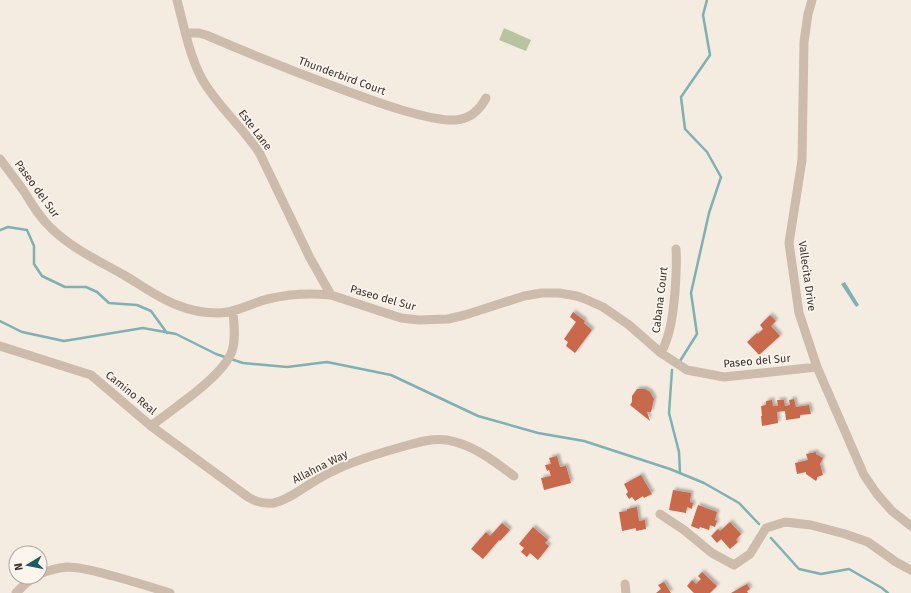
<svg xmlns="http://www.w3.org/2000/svg" width="911" height="593" font-family="'Fira Sans',sans-serif">
  <style>
    .green { fill: #b8c4a0 }
    .water { fill: #7fb0b2 }
    .lines { fill: none; stroke-linecap: round; stroke-linejoin: round }
    .stream { stroke: #7fb0b2; stroke-width: 2.5 }
    .building { fill: #c8694b; filter: url(#shadow) }
    .minor { stroke: #cdbbac; stroke-width: 9 }
    .labels { text-anchor: middle; dominant-baseline: central; stroke-width: 3.5; stroke-linejoin: round; paint-order: stroke }
    .street-label { font-size: 11px; fill: #3b302b; stroke: #fbf5ee }
  </style>
  <defs>
    <filter id="shadow"><feDropShadow dx="2.5" dy="-2.5" stdDeviation="1" flood-color="#0004"/></filter>
  </defs>
  <rect width="100%" height="100%" fill="#f4ebe1"/>
  <path class="green" d="M 504,28 L 531,40 L 526,51 L 499,40 Z"/>
  <path class="water" d="M 845,282 L 859,305 L 856,307 L 841,284 Z"/>
  <g class="lines">
    <path class="stream" d="M 0,230 L 8,227 L 27,230 L 34,246 L 34,264 L 42,276 L 65,287 L 86,287 L 97,292 L 109,303 L 137,305 L 151,311 L 167,333
      M 0,321 L 22,332 L 64,341 L 143,328 L 176,334 L 216,354 L 243,363 L 287,367 L 327,362 L 391,375 L 478,416 L 538,433 L 584,441 L 670,469 L 704,483 L 739,503 L 759,524
      M 680,361 L 697,334 L 691,293 L 709,213 L 721,177 L 707,152 L 685,129 L 681,97 L 710,55 L 703,15 L 707,0
      M 672,370 L 669,413 L 679,452 L 680,473
      M 771,538 L 799,569 L 821,574 L 849,569 L 882,588 L 888,593"/>
  </g>
  <path class="building" d="M 573,312 L 585,321 L 584,323 L 592,330 L 575,353 L 566,346 L 568,342 L 564,339 L 576,322 L 570,317 Z
    M 770,315 L 776,321 L 771,326 L 780,336 L 759,355 L 747,342 L 757,333 L 758,334 L 763,329 L 760,325 Z
    M 637,389 L 645,389 L 650,392 L 654,399 L 651,412 L 647,412 L 650,421 L 630,405 L 632,402 L 632,396 Z
    M 794,399 L 796,407 L 809,405 L 811,414 L 800,415 L 800,418 L 786,420 L 785,411 L 777,412 L 778,423 L 762,426 L 761,416 L 762,416 L 761,406 L 766,405 L 766,401 L 772,400 L 773,406 L 778,406 L 777,400 L 784,400 L 785,406 L 790,405 L 789,400 Z
    M 816,452 L 816,454 L 823,458 L 820,464 L 823,475 L 817,477 L 817,479 L 816,481 L 806,474 L 806,472 L 797,474 L 795,463 L 808,460 L 806,454 Z
    M 557,456 L 560,467 L 566,466 L 571,483 L 544,490 L 541,478 L 551,476 L 549,470 L 547,471 L 545,465 L 551,464 L 549,458 Z
    M 641,475 L 652,494 L 644,498 L 643,496 L 635,501 L 632,497 L 629,499 L 626,494 L 628,492 L 624,484 Z
    M 673,490 L 691,493 L 690,502 L 693,503 L 692,509 L 687,507 L 686,513 L 669,510 Z
    M 698,505 L 717,512 L 715,520 L 717,521 L 715,527 L 710,525 L 709,530 L 700,527 L 699,529 L 691,526 Z
    M 637,507 L 639,521 L 645,520 L 646,529 L 636,531 L 636,528 L 622,531 L 619,512 L 627,511 L 627,509 Z
    M 730,522 L 741,534 L 736,540 L 738,542 L 730,549 L 721,539 L 717,543 L 711,536 L 718,529 L 720,531 Z
    M 502,523 L 510,530 L 500,541 L 499,540 L 483,559 L 471,549 L 486,532 L 490,536 Z
    M 533,527 L 548,540 L 545,543 L 549,546 L 538,560 L 530,553 L 527,557 L 521,552 L 524,548 L 519,544 Z
    M 702,572 L 717,586 L 710,593 L 694,593 L 687,586 L 692,580 L 696,584 L 701,579 L 698,576 Z
    M 664,582 L 671,593 L 656,593 L 661,589 L 658,585 Z
    M 747,584 L 750,589 L 747,591 L 748,593 L 731,593 Z"/>
  <g class="lines">
    <path class="minor" d="M 177,0 C 184,26 189,55 202,79 C 218,107 243,127 260,154 L 310,258 L 331,295
      M 812,0 L 808,14 L 804,42 L 802,160 L 789,243 L 799,313 L 817,367 L 864,475 L 877,494 L 892,511 L 911,526
      M 186,33 L 199,33 L 206,35 C 248,53 290,70 333,86 C 357,95 381,104 405,111 C 420,115 440,121 456,120 C 470,119 480,109 486,98
      M 0,159 C 8,170 17,181 25,193 C 33,206 41,219 52,229 C 73,249 99,261 124,275 C 141,285 158,298 177,305 C 189,310 204,313 218,313 C 236,313 251,303 268,299 C 288,294 310,293 331,295 L 401,318 L 419,320 L 448,319 L 465,315 L 524,296 L 542,293 L 559,293 L 577,296 L 585,299 L 603,307 L 629,325 L 661,353 L 687,370 L 724,377 L 817,367
      M 0,346 L 91,375 L 151,426 L 248,497 C 256,502 265,504 274,503 C 291,499 305,486 320,478 C 346,463 376,454 405,446 C 419,442 433,438 447,440 C 472,444 494,461 514,476
      M 661,353 C 671,334 673,313 675,292 C 676,278 677,263 676,249
      M 151,426 C 172,409 223,377 232,351 C 236,339 234,324 233,311
      M 660,514 L 684,530 L 712,553 L 734,565 L 750,554 L 766,528 L 785,522 L 811,525 L 845,534 L 868,542 L 896,562 L 911,570
      M 40,574 C 49,570 58,568 67,567 C 82,567 98,572 113,576 C 132,581 151,587 170,593
      M 625,584 L 626,593
      M 16,593 L 26,583 L 35,577"/>
  </g>
  <g class="labels">
    <g class="street-label">
      <text transform="translate(342 76) rotate(20)">Thunderbird Court</text>
      <text transform="translate(255 130) rotate(53)">Este Lane</text>
      <text transform="translate(37 189) rotate(54)">Paseo del Sur</text>
      <text transform="translate(807 276) rotate(82)">Vallecita Drive</text>
      <text transform="translate(383 298) rotate(16)">Paseo del Sur</text>
      <text transform="translate(660 300) rotate(-83)">Cabana Court</text>
      <text transform="translate(757 361) rotate(-5)">Paseo del Sur</text>
      <text transform="translate(131 393) rotate(39)">Camino Real</text>
      <text transform="translate(320 467) rotate(-27)">Allahna Way</text>
    </g>
  </g>
  <g transform="translate(28 565) rotate(260)"><circle r="19" fill="#fbf5ee" stroke="#aea6a0"/>
  <path d="M0-3L7 15L0 10L-7 15Z" fill="#1f5a5e"/>
  <text y="-6" font-size="11" font-weight="bold" text-anchor="middle" fill="#3b302b">N</text>
  </g>
</svg>
